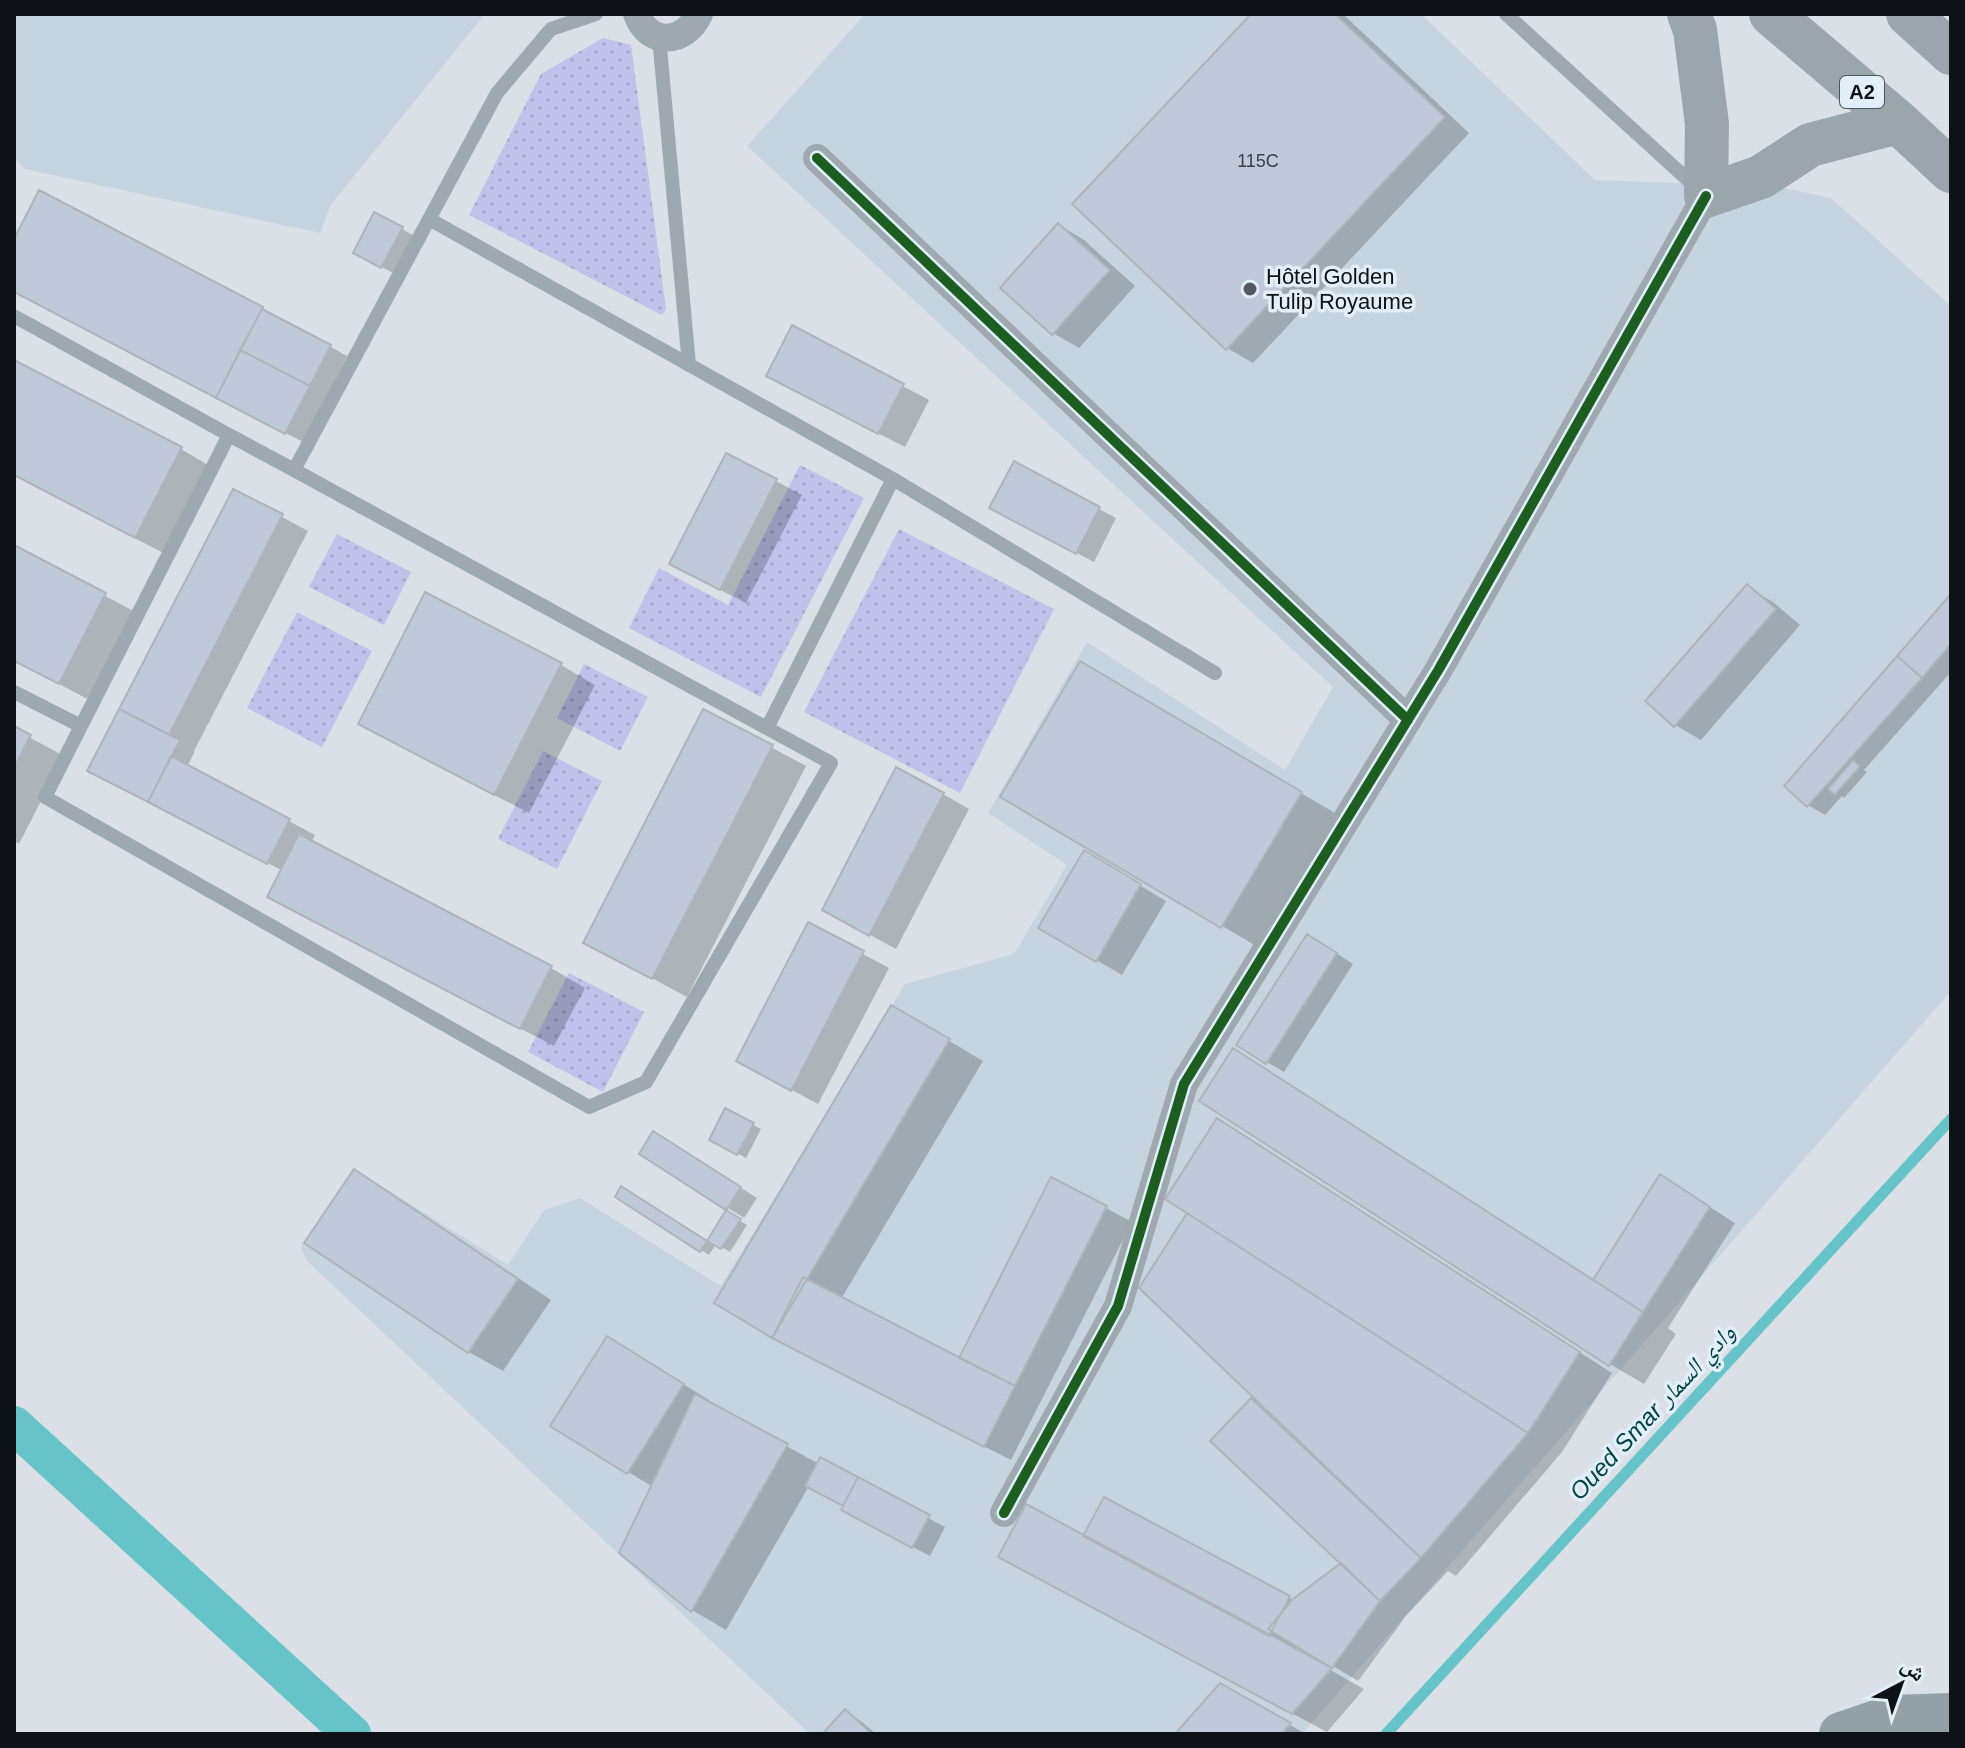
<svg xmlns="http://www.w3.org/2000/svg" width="1965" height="1748" font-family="Helvetica,'Noto Naskh Arabic',sans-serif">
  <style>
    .built { fill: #c6d4df }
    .grass { fill: url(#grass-dots) }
    .shadow { fill: #0003 }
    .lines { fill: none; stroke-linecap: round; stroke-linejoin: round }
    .stream { stroke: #66c4c9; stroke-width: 11 }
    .canal { stroke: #66c4c9; stroke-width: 38 }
    .building { fill: #c0c9d9; stroke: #b0b4b9; stroke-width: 2 }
    .service { stroke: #9ea9af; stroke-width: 14 }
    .minor { stroke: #9ea9af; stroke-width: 28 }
    .primary { stroke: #93a1a7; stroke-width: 44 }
    .motorway { stroke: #9aa6ac; stroke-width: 44 }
    .cycleway-casing { stroke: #e1effa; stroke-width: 15 }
    .cycleway { stroke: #1b5e20; stroke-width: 10 }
    .poi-dot { fill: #555a5f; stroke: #e1effa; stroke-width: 3 }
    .labels { text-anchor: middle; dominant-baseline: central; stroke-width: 7; stroke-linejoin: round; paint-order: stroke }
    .number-label { font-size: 18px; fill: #3a4047 }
    .shield { fill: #e1effa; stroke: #4d545a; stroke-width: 2 }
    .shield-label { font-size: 20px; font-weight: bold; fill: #0e1216 }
    .poi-label { font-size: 22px; fill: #0e1216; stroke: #e1effa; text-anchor: start }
    .water-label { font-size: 24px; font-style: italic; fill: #044143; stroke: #e1effa }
  </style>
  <defs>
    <pattern id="grass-dots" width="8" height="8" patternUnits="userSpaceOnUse" patternTransform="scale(2)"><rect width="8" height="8" fill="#c1c2ec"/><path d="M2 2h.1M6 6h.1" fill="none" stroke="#a5a6ca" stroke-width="1.8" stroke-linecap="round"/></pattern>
  </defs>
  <rect width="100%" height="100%" fill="#dae0e6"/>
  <path class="built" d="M 14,14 L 485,14 L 330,206 L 320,233 L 25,169 L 14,158 Z
    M 865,14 L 1421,14 L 1595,180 L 1778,187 L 1831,198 L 1951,306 L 1951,991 L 1302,1734 L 810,1734 L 306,1260 L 301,1247 L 354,1169 L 508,1265 L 544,1210 L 580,1198 L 721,1286 L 905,984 L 1014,954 L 1067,865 L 988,813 L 1087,642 L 1285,770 L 1333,687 L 747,146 Z"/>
  <path class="grass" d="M 603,38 L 631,45 L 666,309 L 662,315 L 469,215 L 541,74 Z
    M 800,465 L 864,498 L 761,697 L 629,628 L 659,568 L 728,605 Z
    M 899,529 L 1054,609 L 960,793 L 804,712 Z
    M 337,534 L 411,572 L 384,625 L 309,587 Z
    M 297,612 L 372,651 L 322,747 L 247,708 Z
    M 584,664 L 648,697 L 620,751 L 557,718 Z
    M 543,751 L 602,781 L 557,869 L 498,839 Z
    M 569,973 L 644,1012 L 603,1092 L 528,1052 Z"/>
  <path class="shadow" d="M 1254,14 L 1343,14 L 1469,133 L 1253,363 L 1227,348 Z
    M 375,214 L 418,238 L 399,276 L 372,262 Z
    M 1059,225 L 1084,240 L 1135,286 L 1079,348 L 1053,333 Z
    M 14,243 L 262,308 L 347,356 L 303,442 L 14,291 Z
    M 793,328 L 929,400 L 905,447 L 794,390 Z
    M 14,363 L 181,449 L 215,469 L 169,556 L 14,475 Z
    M 1014,464 L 1116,518 L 1094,562 L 1009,517 Z
    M 776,481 L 802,495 L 746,603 L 697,578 Z
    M 234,491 L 308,531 L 194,751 L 195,751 L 187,767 L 315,835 L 311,843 L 551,968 L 585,988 L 554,1046 L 304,916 L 283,871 L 107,780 Z
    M 14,547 L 139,614 L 93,702 L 14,660 Z
    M 1747,587 L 1773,602 L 1800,625 L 1701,740 L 1675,725 Z
    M 426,595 L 561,665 L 595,685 L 529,813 L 394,743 Z
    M 1951,597 L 1951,672 L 1864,770 L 1867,772 L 1844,798 L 1842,796 L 1825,815 L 1808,805 Z
    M 1081,664 L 1335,813 L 1256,946 L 1003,796 Z
    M 704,711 L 806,766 L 687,997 L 585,942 Z
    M 14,729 L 64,756 L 19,844 L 14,841 Z
    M 943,794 L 969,809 L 896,949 L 850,924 Z
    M 1085,853 L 1166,901 L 1122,975 L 1041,927 Z
    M 809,925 L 889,968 L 818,1104 L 764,1075 Z
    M 1325,946 L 1353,964 L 1284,1072 L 1267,1062 Z
    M 892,1007 L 983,1061 L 841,1299 L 960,1360 L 1106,1208 L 1132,1222 L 1011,1460 L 807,1356 L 716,1303 Z
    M 1234,1051 L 1268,1070 L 1594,1281 L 1686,1192 L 1735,1223 L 1668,1328 L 1676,1334 L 1644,1384 L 1610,1364 Z
    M 726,1111 L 761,1129 L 746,1158 L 711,1139 Z
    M 1251,1141 L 1612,1373 L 1562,1452 L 1456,1576 L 1448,1571 L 1406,1616 L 1358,1681 L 1298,1645 L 1295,1650 L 1364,1689 L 1327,1732 L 1034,1575 L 1084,1538 L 1104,1499 L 1293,1600 L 1343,1564 L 1251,1400 L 1267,1410 Z
    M 671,1143 L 757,1198 L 744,1218 L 641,1154 Z
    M 355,1171 L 388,1191 L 551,1300 L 503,1371 L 469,1352 L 307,1243 Z
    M 622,1189 L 708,1243 L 727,1213 L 747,1225 L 730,1252 L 716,1244 L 709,1255 L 617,1197 Z
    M 633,1353 L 709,1400 L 708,1403 L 819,1464 L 821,1460 L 945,1527 L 930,1556 L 860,1519 L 845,1505 L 809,1486 L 726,1630 L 692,1610 L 621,1553 L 653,1487 L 553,1426 Z
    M 1220,1686 L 1306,1734 L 1178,1734 Z
    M 845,1712 L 862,1722 L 876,1734 L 829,1734 Z"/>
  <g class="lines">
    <path class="stream" d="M 1386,1734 L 1951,1119"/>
    <path class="canal" d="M 14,1425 L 352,1734"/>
  </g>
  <path class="building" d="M 1251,14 L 1335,14 L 1445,117 L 1226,350 L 1072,204 Z
    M 39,190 L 263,307 L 216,398 L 14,292 L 14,239 Z
    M 374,212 L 403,227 L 381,268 L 353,253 Z
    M 1058,223 L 1110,270 L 1052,335 L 1000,288 Z
    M 262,309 L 331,345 L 310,386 L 240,350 Z
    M 792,325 L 904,384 L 878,434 L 766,376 Z
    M 240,350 L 310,386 L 285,434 L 216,398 Z
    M 14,360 L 182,447 L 135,538 L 14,475 Z
    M 726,453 L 777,479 L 720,590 L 669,564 Z
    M 1014,461 L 1100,507 L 1076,554 L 989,508 Z
    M 233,489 L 283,514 L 169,735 L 119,709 Z
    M 14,545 L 106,593 L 59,684 L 14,661 Z
    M 1747,584 L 1776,609 L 1674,727 L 1645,701 Z
    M 425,592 L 562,663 L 494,795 L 358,724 Z
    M 1951,594 L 1951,644 L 1922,678 L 1897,656 Z
    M 1897,656 L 1922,678 L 1807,807 L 1784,786 Z
    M 1080,661 L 1302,792 L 1221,928 L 1000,797 Z
    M 119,709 L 180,740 L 148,802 L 87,771 Z
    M 703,709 L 773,745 L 652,979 L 583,943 Z
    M 14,726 L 31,735 L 14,768 Z
    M 171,756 L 290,819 L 267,864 L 148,802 Z
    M 1853,760 L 1860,766 L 1835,795 L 1828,789 Z
    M 896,767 L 944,793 L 869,936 L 822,910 Z
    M 299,834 L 552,966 L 520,1029 L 267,897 Z
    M 1084,850 L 1141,884 L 1096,962 L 1038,928 Z
    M 808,922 L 864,951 L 791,1091 L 736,1061 Z
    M 1307,934 L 1337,953 L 1266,1064 L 1236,1045 Z
    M 891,1005 L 950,1039 L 772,1338 L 714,1303 Z
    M 1233,1048 L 1643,1312 L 1609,1366 L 1199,1101 Z
    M 725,1108 L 754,1123 L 737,1155 L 709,1140 Z
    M 1217,1118 L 1580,1352 L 1528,1433 L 1165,1199 Z
    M 653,1131 L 741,1187 L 726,1210 L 639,1154 Z
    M 354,1169 L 518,1279 L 468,1353 L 304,1243 Z
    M 1660,1174 L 1710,1207 L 1643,1312 L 1593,1280 Z
    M 1051,1177 L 1107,1206 L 1015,1386 L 959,1358 Z
    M 621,1186 L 707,1241 L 700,1252 L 615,1197 Z
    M 726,1210 L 741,1219 L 721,1249 L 707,1241 Z
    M 1187,1213 L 1528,1433 L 1421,1558 L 1139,1288 Z
    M 803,1277 L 1015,1386 L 984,1447 L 772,1338 Z
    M 607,1336 L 684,1384 L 627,1474 L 550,1426 Z
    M 695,1394 L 788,1444 L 691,1612 L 619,1553 Z
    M 1251,1398 L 1421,1558 L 1380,1601 L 1210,1441 Z
    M 820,1457 L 858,1477 L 843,1506 L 805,1486 Z
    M 858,1477 L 930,1515 L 912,1548 L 841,1510 Z
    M 1104,1497 L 1290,1596 L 1269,1636 L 1083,1536 Z
    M 1026,1504 L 1332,1668 L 1292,1714 L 998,1557 Z
    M 1341,1563 L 1380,1601 L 1332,1668 L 1268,1629 L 1293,1599 Z
    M 1220,1683 L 1291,1723 L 1282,1734 L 1175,1734 Z
    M 845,1709 L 872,1734 L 826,1734 L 824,1732 Z"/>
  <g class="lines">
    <path class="service" d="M 1506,14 L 1698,189
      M 659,37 L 689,365
      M 429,219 L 893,479 L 1215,673
      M 14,316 L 229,435 L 45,797 L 589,1107 L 646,1082 L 831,763 L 294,470 L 497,93 L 551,29 L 596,14
      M 229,435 L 294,470
      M 14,692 L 81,726
      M 767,728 L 893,479"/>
    <path class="minor" d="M 637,14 C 649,47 685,44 699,14
      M 817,158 L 1408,720
      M 1004,1513 L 1118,1306 L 1184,1084 L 1439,669 L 1706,196"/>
    <path class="primary" d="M 1841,1734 L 1891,1717 L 1951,1715"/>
    <path class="motorway" d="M 1689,14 L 1695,30 L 1707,124 L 1706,196 L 1761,177 L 1810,145 L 1898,122
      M 1771,14 L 1898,122 L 1951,171
      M 1908,14 L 1951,53"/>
    <g class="cycleway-casing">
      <path id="cycleway" d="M 817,158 L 1408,720
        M 1004,1513 L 1118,1306 L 1184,1084 L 1439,669 L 1706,196"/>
    </g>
    <use href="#cycleway" class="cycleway"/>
  </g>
  <circle class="poi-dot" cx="1250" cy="289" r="8"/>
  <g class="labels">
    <g class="number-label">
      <text x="1258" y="161">115C</text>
    </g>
    <rect class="shield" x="1840" y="76" width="44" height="32" rx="6"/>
    <g class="shield-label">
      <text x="1862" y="92">A2</text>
    </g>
    <g class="poi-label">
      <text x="1266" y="276">Hôtel Golden<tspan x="1266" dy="25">Tulip Royaume</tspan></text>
    </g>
    <g class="water-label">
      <text transform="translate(1652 1412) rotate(-47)">Oued Smar وادي السمار</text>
    </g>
  </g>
  <rect width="1965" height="1748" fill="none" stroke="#0e1216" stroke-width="32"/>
  <g transform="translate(1901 1684) rotate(41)" stroke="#e1effa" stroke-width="6" paint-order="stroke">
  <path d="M0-6L14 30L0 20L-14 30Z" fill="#0e1216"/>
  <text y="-12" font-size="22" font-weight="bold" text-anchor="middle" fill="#0e1216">ش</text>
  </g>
</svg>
